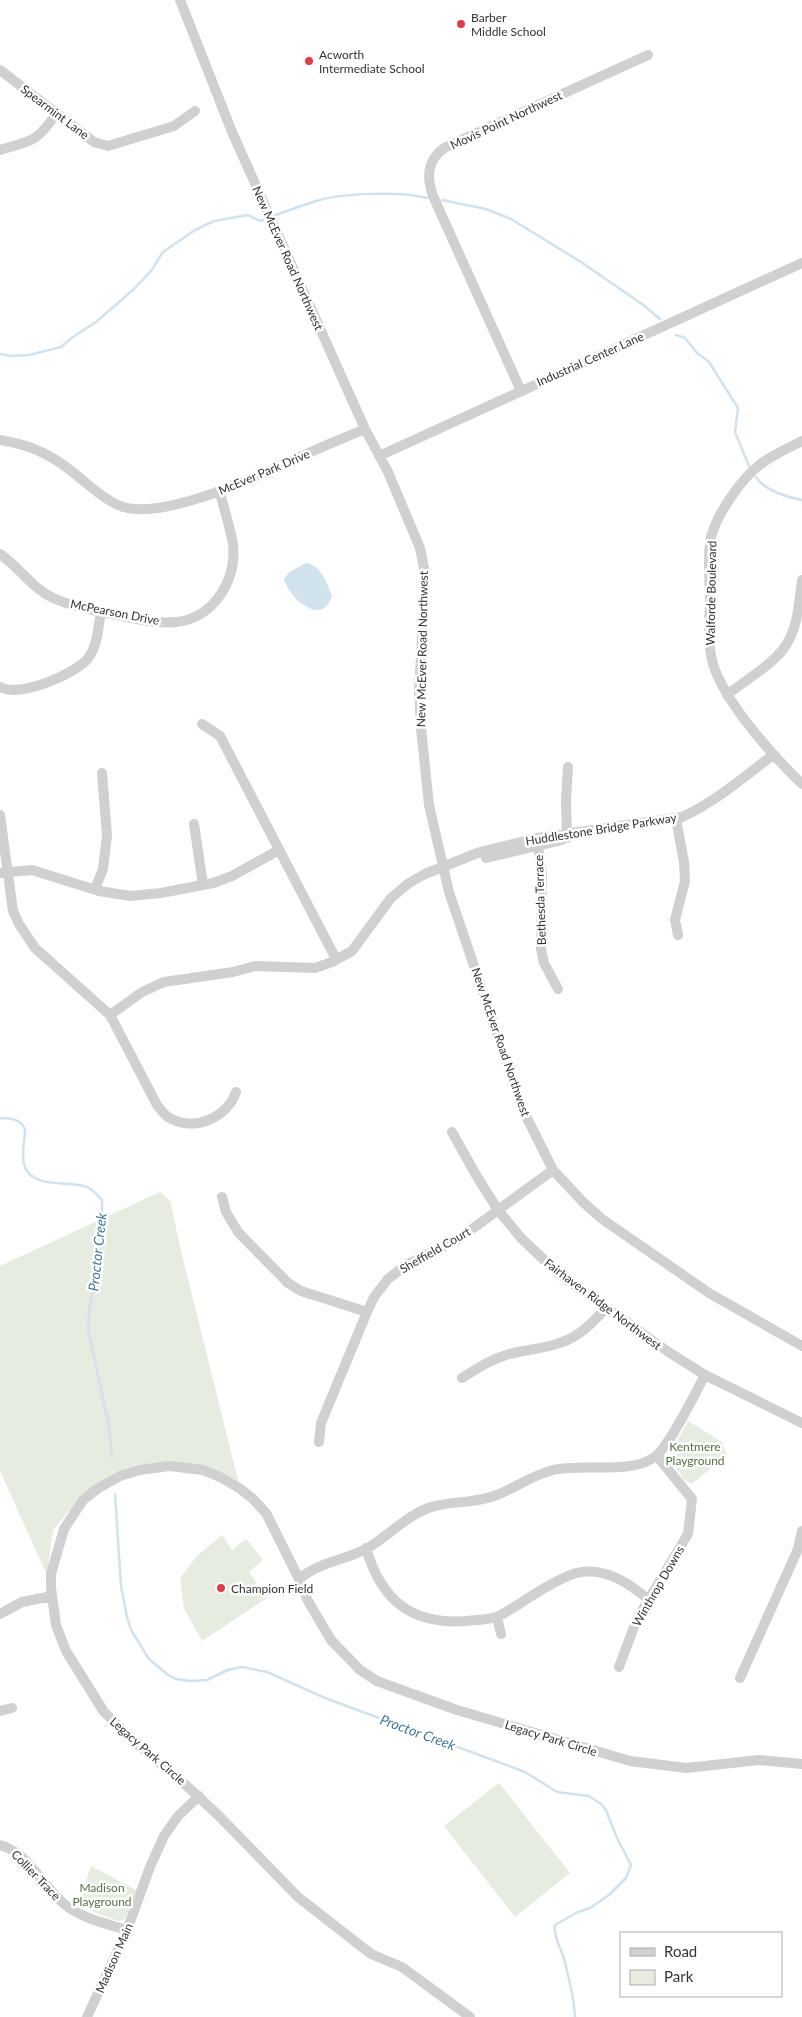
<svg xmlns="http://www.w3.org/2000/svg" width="802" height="2017" font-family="Lato,sans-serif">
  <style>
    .green { fill: #e6ecdf }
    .water { fill: #cfe2ee }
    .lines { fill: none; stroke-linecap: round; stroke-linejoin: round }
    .stream { stroke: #cfe2ee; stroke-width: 2.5 }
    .minor { stroke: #d0d0d0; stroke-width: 10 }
    .poi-dot { fill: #e63946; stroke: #fff; stroke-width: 2 }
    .labels { text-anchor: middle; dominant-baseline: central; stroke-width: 5; stroke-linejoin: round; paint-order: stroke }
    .poi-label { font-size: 12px; fill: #333; stroke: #fff; text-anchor: start }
    .street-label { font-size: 12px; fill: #333; stroke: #fff }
    .park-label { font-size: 12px; fill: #56703f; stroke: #fff }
    .water-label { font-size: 14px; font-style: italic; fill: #3f7597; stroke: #fff }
  </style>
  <rect width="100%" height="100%" fill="#fff"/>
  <path class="green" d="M 160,1192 L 170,1200 L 181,1251 L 241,1492 L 209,1469 L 130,1470 L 86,1491 L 53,1530 L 47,1575 L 0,1471 L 0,1266 Z
    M 688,1421 L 722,1442 L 727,1455 L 692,1484 L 684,1480 L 669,1456 Z
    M 222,1535 L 232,1550 L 246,1539 L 263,1560 L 249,1572 L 267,1598 L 202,1641 L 184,1608 L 180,1578 L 197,1556 Z
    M 499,1783 L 570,1873 L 515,1917 L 444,1826 Z
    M 91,1866 L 136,1890 L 125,1919 L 118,1921 L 78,1906 Z"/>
  <path class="water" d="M 306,563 C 321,564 327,584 332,596 C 322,628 290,598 284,580 L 288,573 Z"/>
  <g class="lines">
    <path class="stream" d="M 442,200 L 486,209 L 511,219 L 581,262 L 642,304 L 660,319
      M 276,215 C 290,210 303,205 316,201 C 342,193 402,191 427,198
      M 676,335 L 685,338 L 697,353 L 709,362 L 738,408 L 735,432 L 749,466
      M 0,354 L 11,356 L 29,355 L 61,347 L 70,339 L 96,322 L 134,289 L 151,271 L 163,252 L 195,230 L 214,221 L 248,215 L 260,221 L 263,220
      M 756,477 C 765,491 787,497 802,500
      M 0,1118 C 10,1119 20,1118 25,1129 C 25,1140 21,1152 24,1164 C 30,1190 69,1180 87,1187 C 93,1190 98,1195 102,1200 L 102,1232 L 89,1312 L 88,1329 L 109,1427 L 112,1457
      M 115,1494 L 121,1586 L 127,1617 L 131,1630 L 149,1659 L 168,1675 L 176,1679 L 190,1681 L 207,1680 L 228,1670 L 242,1667 L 267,1672 L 325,1698 L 525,1772 L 557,1792 L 589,1796 L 601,1804 L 606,1810 L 617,1838 L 631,1865 L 626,1878 L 609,1895 L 590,1908 L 578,1912 L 555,1925 C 553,1936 561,1948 564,1959 C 569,1978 574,1997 575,2017"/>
    <path class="minor" d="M 180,0 L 232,132 L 365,429 L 388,472 L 420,548 L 425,573 L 425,590 L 419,690 L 421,728 L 429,805 L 449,892 L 522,1108 L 553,1170 L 583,1202 L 602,1219 L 709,1293 L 802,1346
      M 0,70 L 94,142 L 108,146 L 121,142 L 174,126 L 195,111
      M 0,150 C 32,140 36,143 56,114
      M 521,391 L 433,196 C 426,176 427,159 446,147 L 648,55
      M 0,440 C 30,445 51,454 75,474 C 89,485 102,498 118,505 C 159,524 262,474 302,456 C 323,446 344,438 365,429
      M 802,441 C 788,448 774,454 762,463 C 742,477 717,514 711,537 C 707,551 710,586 710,602 C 709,624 707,649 715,670 C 730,708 773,756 802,784
      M 379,456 L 802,263
      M 0,554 C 19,567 32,588 53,598 C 76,608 102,612 127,617 C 143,620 159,624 176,622 C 214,618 237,580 233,544 C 230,527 224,509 220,492
      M 0,687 C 19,698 77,674 89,657 C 98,644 98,627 101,612
      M 727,695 C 744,681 772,665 784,648 C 798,629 799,603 802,580
      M 202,724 L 220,736 L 336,959
      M 0,815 L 13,911 L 19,924 L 35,948 L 110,1015 L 157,1105 C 160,1109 164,1114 168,1117 C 193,1133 227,1118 236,1092
      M 676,819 L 684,862 L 685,881 L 675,920 L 678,935
      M 194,824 L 203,885
      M 567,838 L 566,800 L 568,767
      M 537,839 L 542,874 L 541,949 L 544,963 L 558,989
      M 486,858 L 562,840
      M 0,873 L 32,870 L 99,891 L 130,896 L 161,893 L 213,883 L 232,876 L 279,850
      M 95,889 L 103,869 L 107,835 L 102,773
      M 110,1015 L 142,992 L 164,982 L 233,972 L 255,966 L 315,968 L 332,962 L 352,951 L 391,898 L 409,883 L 425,874 L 480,852 L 537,838 L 682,817 C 715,802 744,777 773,755
      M 452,1132 L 476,1175 L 498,1210 L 521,1238 L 559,1274 L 667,1351 L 705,1375 L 802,1423
      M 222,1197 L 226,1212 L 238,1232 L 288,1283 L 301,1291 L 367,1312
      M 462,1378 C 479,1367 495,1357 514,1353 C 536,1348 559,1347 578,1334 C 589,1327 597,1318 606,1308
      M 319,1442 L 321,1423 L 367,1312 L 374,1297 L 388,1279 L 406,1265 L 457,1240 L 553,1170
      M 366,1548 C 381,1600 411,1625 466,1621 C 475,1620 487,1620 496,1617 C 503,1615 510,1609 516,1606 C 531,1596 560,1578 576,1573 C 604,1566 629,1583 649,1600
      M 299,1579 C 319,1562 346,1560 368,1548 C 388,1536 412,1511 435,1506 C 454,1501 475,1503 494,1496 C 514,1489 532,1475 553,1470 C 583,1463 633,1475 656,1456 C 671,1443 695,1394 705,1375
      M 0,1614 L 22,1602 L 52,1596
      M 497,1617 L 501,1634
      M 619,1667 L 637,1619 L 688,1534 L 692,1499 L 657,1456
      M 740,1678 L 798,1549 L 802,1531
      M 0,1711 L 12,1708
      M 0,1845 C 29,1852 44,1890 68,1907 C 85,1919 107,1924 127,1930
      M 87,2017 L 127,1930 L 150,1867 L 164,1836 L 178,1816 L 199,1796
      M 470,2017 L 402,1967 L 371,1954 L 298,1897 L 220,1817 L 188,1787 L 138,1745 L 104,1712 L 66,1651 L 56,1625 L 51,1588 L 51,1574 L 64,1529 L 83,1500 L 97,1489 L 120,1476 L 140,1470 L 169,1466 L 203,1470 L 222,1478 L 239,1488 L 252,1498 L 266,1513 L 299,1579 L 308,1601 L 331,1640 L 360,1670 L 377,1681 L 407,1692 L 457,1710 L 630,1761 L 686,1768 L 759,1760 L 802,1764"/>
  </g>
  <g class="poi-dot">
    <circle cx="461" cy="24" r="5"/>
    <circle cx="309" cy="61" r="5"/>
    <circle cx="221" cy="1588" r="5"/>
  </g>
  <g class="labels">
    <g class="poi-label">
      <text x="471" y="17">Barber<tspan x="471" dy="14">Middle School</tspan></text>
      <text x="319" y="54">Acworth<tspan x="319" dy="14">Intermediate School</tspan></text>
      <text x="231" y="1588">Champion Field</text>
    </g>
    <g class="street-label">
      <text transform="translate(55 112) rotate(37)">Spearmint Lane</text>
      <text transform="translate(506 120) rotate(-25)">Movis Point Northwest</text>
      <text transform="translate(288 258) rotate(66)">New McEver Road Northwest</text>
      <text transform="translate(590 359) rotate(-24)">Industrial Center Lane</text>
      <text transform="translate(264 472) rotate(-23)">McEver Park Drive</text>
      <text transform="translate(711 593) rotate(-89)">Walforde Boulevard</text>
      <text transform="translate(115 612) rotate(11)">McPearson Drive</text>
      <text transform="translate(422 649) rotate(-89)">New McEver Road Northwest</text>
      <text transform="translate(601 829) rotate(-9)">Huddlestone Bridge Parkway</text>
      <text transform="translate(540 900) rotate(-92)">Bethesda Terrace</text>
      <text transform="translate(501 1042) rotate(71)">New McEver Road Northwest</text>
      <text transform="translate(435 1250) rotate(-30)">Sheffield Court</text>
      <text transform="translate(603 1304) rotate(37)">Fairhaven Ridge Northwest</text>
      <text transform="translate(658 1586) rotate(-60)">Winthrop Downs</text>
      <text transform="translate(551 1738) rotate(17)">Legacy Park Circle</text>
      <text transform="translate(148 1751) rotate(41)">Legacy Park Circle</text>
      <text transform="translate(36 1875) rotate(46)">Collier Trace</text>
      <text transform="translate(114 1958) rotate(-66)">Madison Main</text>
    </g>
    <g class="park-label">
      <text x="695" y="1446">Kentmere<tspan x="695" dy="14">Playground</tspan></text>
      <text x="102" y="1887">Madison<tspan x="102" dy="14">Playground</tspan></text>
    </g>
    <g class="water-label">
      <text transform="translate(97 1252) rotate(-84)">Proctor Creek</text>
      <text transform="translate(418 1732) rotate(20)">Proctor Creek</text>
    </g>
  </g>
  <rect x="620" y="1932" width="162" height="65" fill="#ffffff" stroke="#adadad"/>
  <rect x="630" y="1948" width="25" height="8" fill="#d0d0d0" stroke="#adadad"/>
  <text x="664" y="1957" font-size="15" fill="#333333">Road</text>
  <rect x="630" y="1970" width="25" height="15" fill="#e6ecdf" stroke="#adadad"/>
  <text x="664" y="1982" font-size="15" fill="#333333">Park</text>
</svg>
